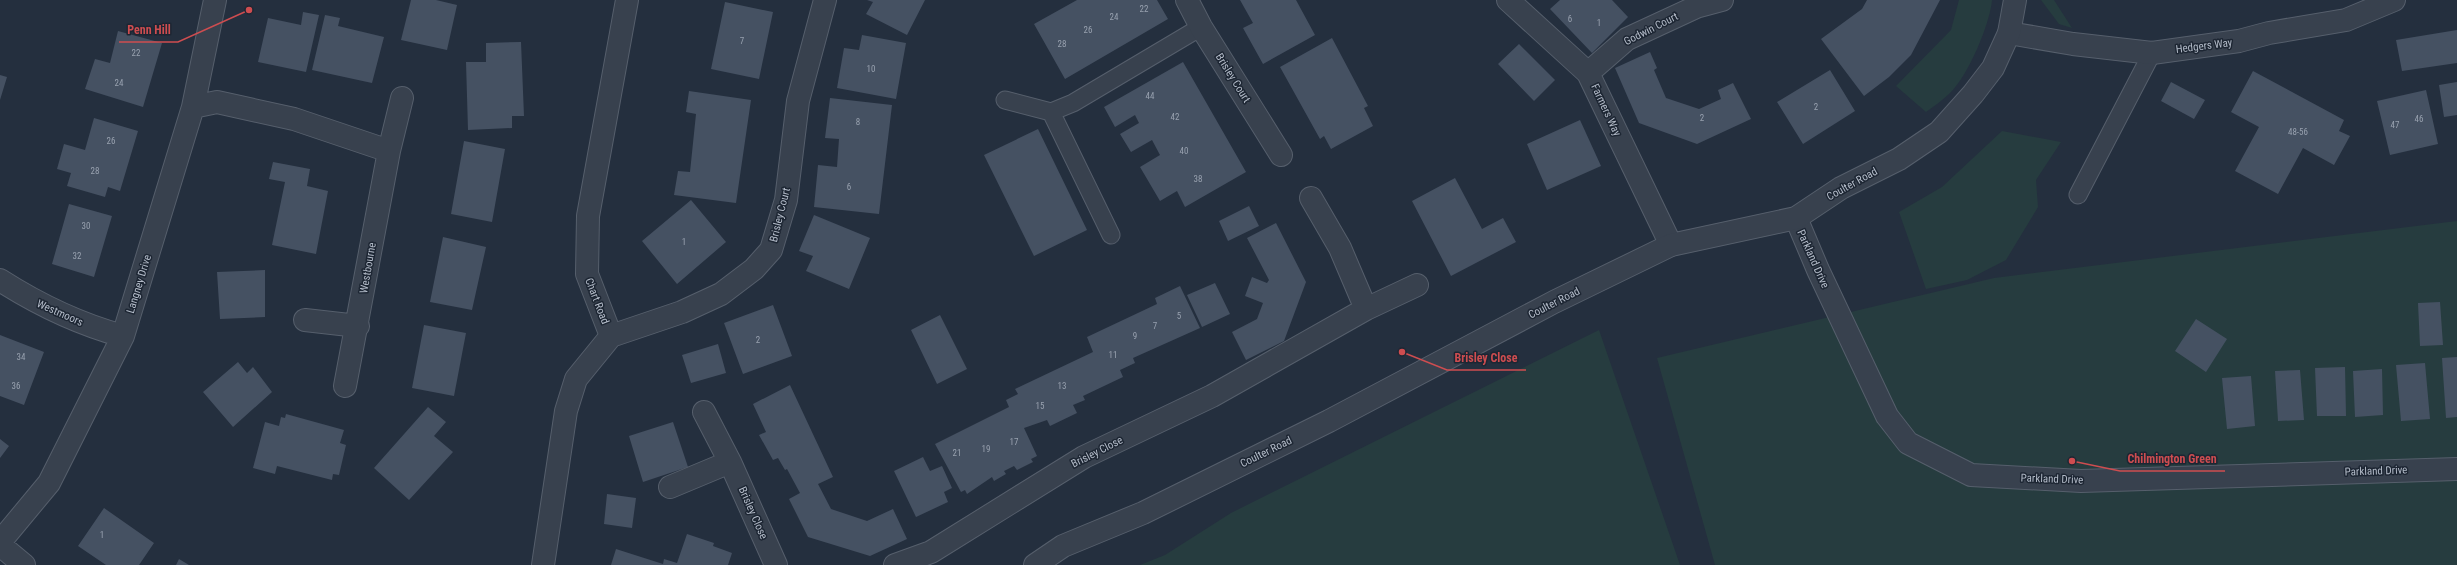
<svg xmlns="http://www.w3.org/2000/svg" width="2457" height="565" font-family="'Roboto Condensed',sans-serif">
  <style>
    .green { fill: #263c3f }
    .building { fill: #455162 }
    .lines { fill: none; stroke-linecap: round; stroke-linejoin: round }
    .service-casing { stroke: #565f6c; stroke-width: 19 }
    .minor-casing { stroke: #565f6c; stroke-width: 24 }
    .tertiary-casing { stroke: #565f6c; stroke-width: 24 }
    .service { stroke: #38414e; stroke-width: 17 }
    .minor { stroke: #38414e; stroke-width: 22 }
    .tertiary { stroke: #38414e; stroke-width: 22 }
    .labels { text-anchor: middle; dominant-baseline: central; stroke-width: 3; stroke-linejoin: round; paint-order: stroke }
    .number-label { font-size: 9px; fill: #98a1af }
    .street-label { font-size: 11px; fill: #b4bcc9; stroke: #1d2633 }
    .leader { fill: none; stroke: #ce4d50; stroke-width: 1.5 }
    .callout-dot { fill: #ce4d50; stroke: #1d2633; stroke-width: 1.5 }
    .callout-label { font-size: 12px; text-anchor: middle; font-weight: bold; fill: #ce4d50; stroke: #1d2633; stroke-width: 3; stroke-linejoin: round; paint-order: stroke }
  </style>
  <rect width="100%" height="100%" fill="#242f3e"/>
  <path class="green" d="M 1959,0 L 1992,0 C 1990,24 1968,76 1950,93 C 1943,100 1934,106 1926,112 L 1896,86 L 1951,30 Z
    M 2041,0 L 2054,0 L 2072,28 L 2059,24 Z
    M 2002,131 L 2061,142 L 2036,180 L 2038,207 L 2006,260 L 1967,280 L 1926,289 L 1899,212 L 1942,187 Z
    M 2457,221 L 2457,565 L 1715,565 L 1657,358 L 1994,278 Z
    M 1599,330 L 1680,565 L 1140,565 L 1165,555 L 1231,513 Z"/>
  <path class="building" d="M 411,0 L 436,0 L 457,5 L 447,50 L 401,40 Z
    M 867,0 L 925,0 L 907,35 L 866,14 L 873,2 Z
    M 1077,0 L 1157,0 L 1168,19 L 1065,79 L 1034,24 Z
    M 1240,0 L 1296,0 L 1315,35 L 1263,64 L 1243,28 L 1253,23 Z
    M 1560,0 L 1612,0 L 1628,17 L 1592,53 L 1550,9 Z
    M 1867,0 L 1940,0 L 1911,55 L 1889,77 L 1864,96 L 1821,39 L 1862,9 Z
    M 725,2 L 773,12 L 759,79 L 711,69 Z
    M 303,12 L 319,15 L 306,72 L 258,62 L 268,18 L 301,25 Z
    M 325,15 L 340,18 L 338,26 L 384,37 L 372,83 L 312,70 Z
    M 2457,30 L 2457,63 L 2402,71 L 2396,40 Z
    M 118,31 L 162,43 L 143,107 L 85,89 L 95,59 L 110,63 Z
    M 862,35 L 906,43 L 896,99 L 837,88 L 844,48 L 859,50 Z
    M 1332,38 L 1368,106 L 1364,108 L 1373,126 L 1331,149 L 1324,136 L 1320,139 L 1280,67 Z
    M 521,42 L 524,116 L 512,116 L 512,128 L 468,130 L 466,62 L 486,62 L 486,43 Z
    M 1519,44 L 1555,80 L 1534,101 L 1498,64 Z
    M 1650,52 L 1657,68 L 1654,70 L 1666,98 L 1699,109 L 1721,99 L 1718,90 L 1733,83 L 1751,119 L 1697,144 L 1639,123 L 1615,68 Z
    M 1183,62 L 1246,172 L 1185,207 L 1177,191 L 1160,201 L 1140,167 L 1160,155 L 1152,140 L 1131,152 L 1120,134 L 1139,123 L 1135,115 L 1115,127 L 1104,107 Z
    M 1830,70 L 1855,111 L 1803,144 L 1777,102 Z
    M 2253,71 L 2344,120 L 2339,131 L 2350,136 L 2334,165 L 2303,148 L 2278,194 L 2235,171 L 2259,127 L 2231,112 Z
    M 0,75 L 7,77 L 0,100 Z
    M 2171,82 L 2205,100 L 2194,119 L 2161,101 Z
    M 2457,82 L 2457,115 L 2444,117 L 2439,85 Z
    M 2426,90 L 2438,144 L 2390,155 L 2377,101 Z
    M 689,91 L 751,100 L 736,203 L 674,195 L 678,171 L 690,172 L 696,114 L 686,112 Z
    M 830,98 L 892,105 L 879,214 L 814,207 L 818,165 L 837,167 L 839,139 L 825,138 Z
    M 94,118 L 138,131 L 120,191 L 108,187 L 105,197 L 67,186 L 71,173 L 57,169 L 64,144 L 85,150 Z
    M 1580,120 L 1601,166 L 1547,190 L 1527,144 Z
    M 1038,129 L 1087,230 L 1034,256 L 984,155 Z
    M 464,141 L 505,149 L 492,222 L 451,214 Z
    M 273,162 L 310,169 L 307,186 L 328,191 L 316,254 L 272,245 L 285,182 L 269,179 Z
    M 1455,178 L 1482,229 L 1503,218 L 1516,242 L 1451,276 L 1412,201 Z
    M 691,200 L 726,242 L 677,284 L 642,241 Z
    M 69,204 L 112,216 L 94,277 L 52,264 Z
    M 1249,206 L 1259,226 L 1228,241 L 1219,221 Z
    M 814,215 L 870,238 L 849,289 L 806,271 L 813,256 L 799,251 Z
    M 1276,223 L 1306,282 L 1284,341 L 1246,360 L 1232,332 L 1257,319 L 1263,303 L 1245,296 L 1252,277 L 1267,283 L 1269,280 L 1247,238 Z
    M 443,237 L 486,247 L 472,310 L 430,302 Z
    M 265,270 L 265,317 L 220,319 L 217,272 Z
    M 1215,283 L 1230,314 L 1202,327 L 1187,295 Z
    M 1180,286 L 1200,328 L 1133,358 L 1135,363 L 1120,370 L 1123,377 L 1083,396 L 1085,400 L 1073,405 L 1077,413 L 1050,426 L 1047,420 L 1024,428 L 1037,456 L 1031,459 L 1033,462 L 1017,470 L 1014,466 L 1004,471 L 1006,474 L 994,481 L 992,477 L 967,494 L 965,490 L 961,492 L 935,444 L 1009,407 L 1006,400 L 1018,394 L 1015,389 L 1093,352 L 1087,337 L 1157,304 L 1155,298 Z
    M 2440,302 L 2443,345 L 2420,346 L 2418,303 Z
    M 773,305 L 792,356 L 743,374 L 724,323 Z
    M 940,315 L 967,369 L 937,384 L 911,330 Z
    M 2196,319 L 2227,339 L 2206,372 L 2175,351 Z
    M 424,325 L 466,333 L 454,396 L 412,388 Z
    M 0,335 L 44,352 L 24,405 L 0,396 Z
    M 718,344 L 726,373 L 691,383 L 682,355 Z
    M 2457,357 L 2457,417 L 2446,418 L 2442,358 Z
    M 238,362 L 247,373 L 253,367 L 272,392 L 233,427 L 203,392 Z
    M 2425,363 L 2430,419 L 2401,421 L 2396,365 Z
    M 2345,367 L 2346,416 L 2317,416 L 2315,368 Z
    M 2382,369 L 2383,415 L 2355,417 L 2353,371 Z
    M 2300,370 L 2304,420 L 2278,421 L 2275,371 Z
    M 2251,376 L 2255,426 L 2227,429 L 2222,378 Z
    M 790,385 L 833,477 L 818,484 L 831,509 L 867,521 L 893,509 L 907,539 L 870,556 L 808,537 L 789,499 L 800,493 L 787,469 L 785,470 L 778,458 L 773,460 L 759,435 L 766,432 L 753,404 Z
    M 428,407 L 446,422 L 434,436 L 453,452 L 409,500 L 374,468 Z
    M 286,414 L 344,430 L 340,443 L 346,445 L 339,475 L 333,474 L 332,480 L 277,466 L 275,474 L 253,468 L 265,422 L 279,426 L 281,417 L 285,418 Z
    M 673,422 L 688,467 L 643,482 L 629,436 Z
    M 0,439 L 9,446 L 0,458 Z
    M 923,457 L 930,471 L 942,466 L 952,488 L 944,492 L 948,502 L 916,517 L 894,471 Z
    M 607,494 L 636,498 L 632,528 L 604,524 Z
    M 104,508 L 154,543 L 139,565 L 106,565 L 78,546 Z
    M 687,534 L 714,543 L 713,546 L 732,553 L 728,565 L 611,565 L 616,549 L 663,564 L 664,559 L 677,563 Z
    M 179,559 L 189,565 L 176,565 Z"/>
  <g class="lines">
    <g class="service-casing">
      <path id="service" d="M 1005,100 L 1051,112 L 1073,103 L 1201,27
        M 1051,112 L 1111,235
        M 2078,195 L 2152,53"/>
    </g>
    <g class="minor-casing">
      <path id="minor" d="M 1187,0 L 1201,27 L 1281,155
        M 1508,0 L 1588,73 L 1671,245
        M 2009,33 L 2073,44 L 2152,53 L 2239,41 L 2269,33 L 2346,20 L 2394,0
        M 1588,73 L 1627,39 L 1696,7 L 1722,0
        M 193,107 L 217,102 L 294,119 L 389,151 L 345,386
        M 389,151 L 402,98
        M 1796,218 L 1818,270 L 1887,416 L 1908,443 L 1971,475 L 2081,481 L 2457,469
        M 0,280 C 39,305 79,324 123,336
        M 1366,309 L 1417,285
        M 305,320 L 358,326
        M 611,336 L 682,312 L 721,294 L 754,269 L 771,250 L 786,200 L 798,101 L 825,0
        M 611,336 L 587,274 L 588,216 L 627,0
        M 704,412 L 730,462 L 776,565
        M 670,487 L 730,462
        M 0,542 L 49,483 L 123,336 L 193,107 L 215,0
        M 0,545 L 24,565
        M 543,565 L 566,411 L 576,379 L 611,336
        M 895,565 L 931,552 L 1084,457 L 1212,396 L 1366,309 L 1340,248 L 1311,198"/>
    </g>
    <g class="tertiary-casing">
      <path id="tertiary" d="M 1035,565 L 1063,546 L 1143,513 L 1329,421 L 1554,302 L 1671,245 L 1796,218 L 1841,188 L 1899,159 L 1939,132 L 1973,94 L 1993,68 L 2009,33 L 2015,0"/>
    </g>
    <use href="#service" class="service"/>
    <use href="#minor" class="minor"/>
    <use href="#tertiary" class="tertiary"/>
  </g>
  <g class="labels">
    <g class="number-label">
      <text x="1144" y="9">22</text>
      <text x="1114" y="17">24</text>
      <text x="1570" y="19">6</text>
      <text x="1599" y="23">1</text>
      <text x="1088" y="30">26</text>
      <text x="742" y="41">7</text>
      <text x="1062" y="44">28</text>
      <text x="136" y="53">22</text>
      <text x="871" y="69">10</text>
      <text x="119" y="83">24</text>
      <text x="1150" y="96">44</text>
      <text x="1816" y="107">2</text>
      <text x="1175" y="117">42</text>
      <text x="1702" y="118">2</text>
      <text x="2419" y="119">46</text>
      <text x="858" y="122">8</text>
      <text x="2395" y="125">47</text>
      <text x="2298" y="132">48-56</text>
      <text x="111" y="141">26</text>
      <text x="1184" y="151">40</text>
      <text x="95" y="171">28</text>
      <text x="1198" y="179">38</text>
      <text x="849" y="187">6</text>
      <text x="86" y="226">30</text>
      <text x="684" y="242">1</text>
      <text x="77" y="256">32</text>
      <text x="1179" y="316">5</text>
      <text x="1155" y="326">7</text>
      <text x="1135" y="336">9</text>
      <text x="758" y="340">2</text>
      <text x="1113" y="355">11</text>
      <text x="21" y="357">34</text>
      <text x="16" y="386">36</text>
      <text x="1062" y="386">13</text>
      <text x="1040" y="406">15</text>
      <text x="1014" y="442">17</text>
      <text x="986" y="449">19</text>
      <text x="957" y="453">21</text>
      <text x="102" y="535">1</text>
    </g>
    <g class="street-label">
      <text transform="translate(1651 29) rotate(-27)">Godwin Court</text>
      <text transform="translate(2204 46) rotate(-7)">Hedgers Way</text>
      <text transform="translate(1233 78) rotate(58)">Brisley Court</text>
      <text transform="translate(1606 110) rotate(65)">Farmers Way</text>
      <text transform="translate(1852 184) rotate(-29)">Coulter Road</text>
      <text transform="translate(780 215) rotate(-76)">Brisley Court</text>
      <text transform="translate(1813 259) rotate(66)">Parkland Drive</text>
      <text transform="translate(368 268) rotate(-80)">Westbourne</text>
      <text transform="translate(139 284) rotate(-73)">Langney Drive</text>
      <text transform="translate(597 301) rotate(69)">Chart Road</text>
      <text transform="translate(1554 303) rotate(-27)">Coulter Road</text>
      <text transform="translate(60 313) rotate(24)">Westmoors</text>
      <text transform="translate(1097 452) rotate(-27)">Brisley Close</text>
      <text transform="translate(1266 452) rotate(-26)">Coulter Road</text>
      <text transform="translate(2376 471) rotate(-2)">Parkland Drive</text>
      <text transform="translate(2052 479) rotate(2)">Parkland Drive</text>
      <text transform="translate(753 513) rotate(66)">Brisley Close</text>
    </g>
  </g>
  <path class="leader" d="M249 10L178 42H119M1402 352L1447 370H1526M2072 461L2120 471H2225"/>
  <g class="callout-dot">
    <circle cx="249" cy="10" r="4"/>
    <circle cx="1402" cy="352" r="4"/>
    <circle cx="2072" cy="461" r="4"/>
  </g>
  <g class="callout-label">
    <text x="149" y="34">Penn Hill</text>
    <text x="1486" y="362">Brisley Close</text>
    <text x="2172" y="463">Chilmington Green</text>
  </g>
</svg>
